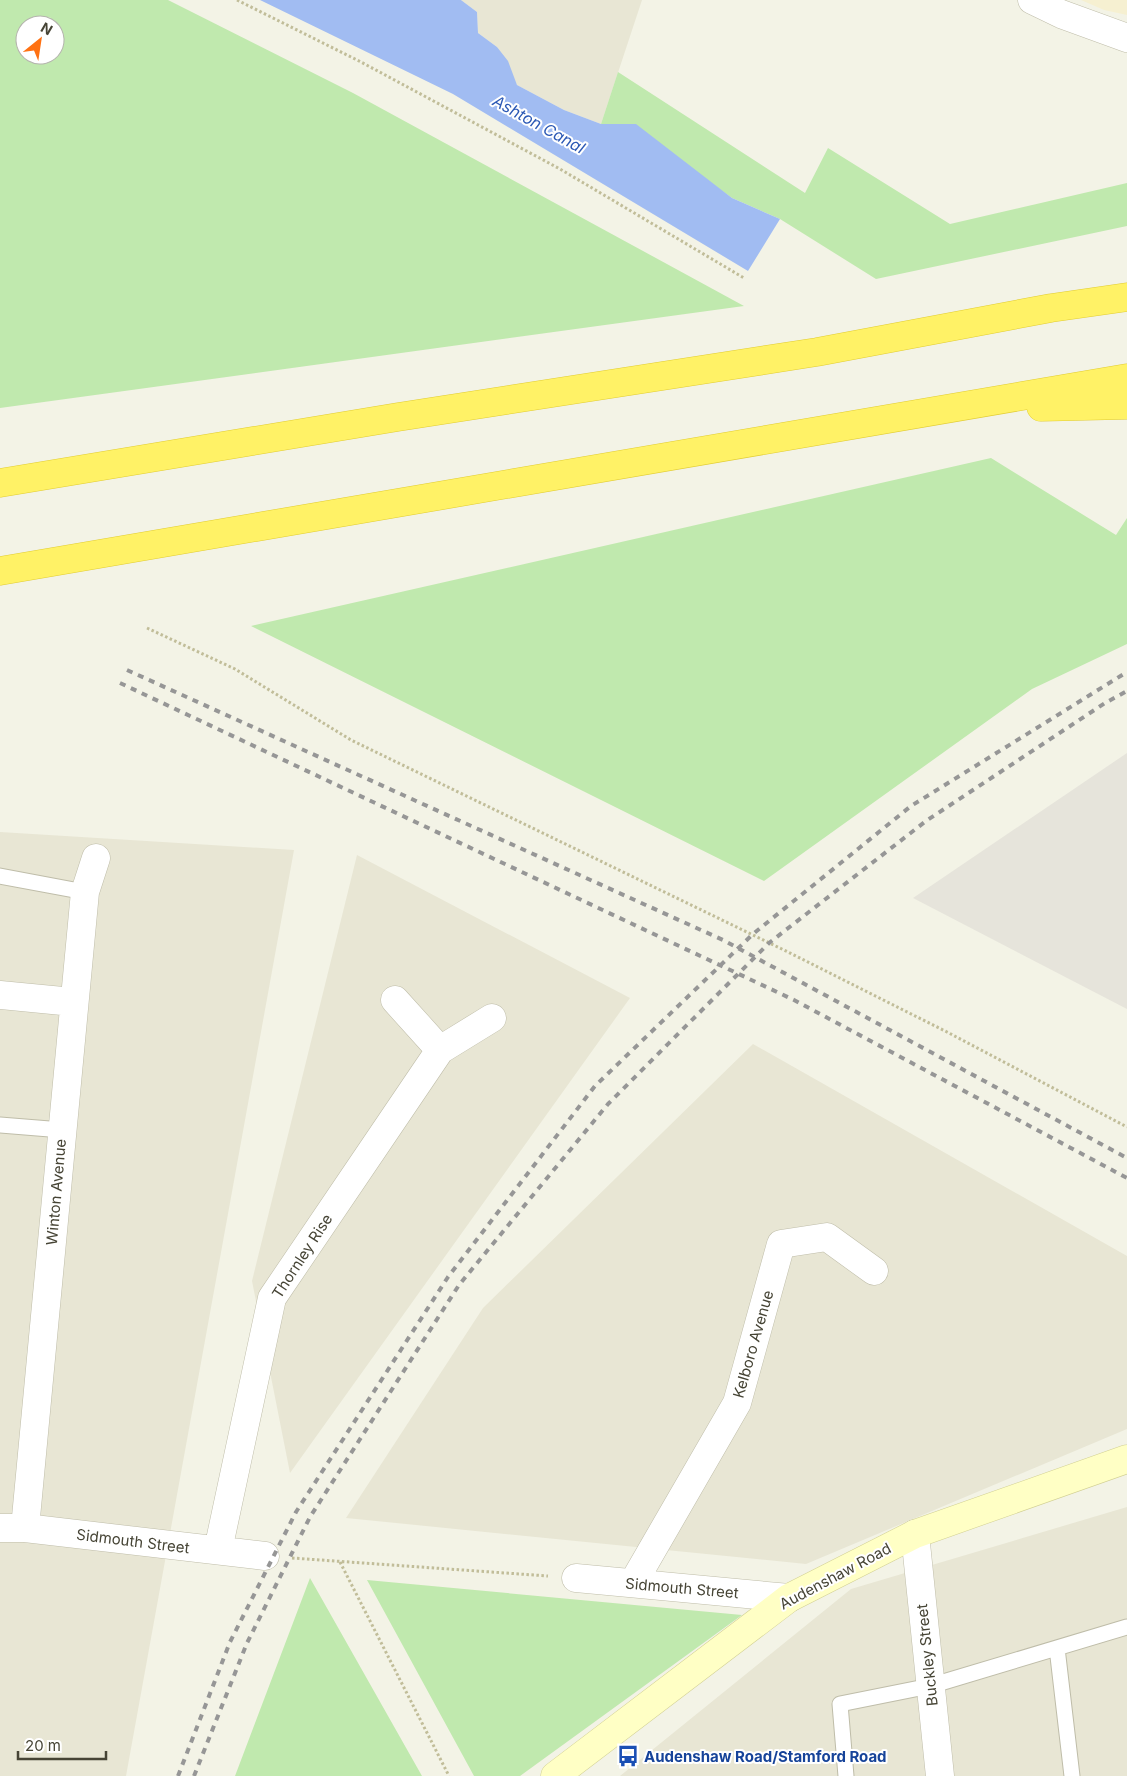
<svg xmlns="http://www.w3.org/2000/svg" width="1127" height="1776" font-family="Inter,sans-serif">
  <style>
    .residential { fill: #e8e6d4 }
    .commercial { fill: #f6f0d1 }
    .industrial { fill: #e6e4db }
    .green { fill: #c0e9ae; fill-rule: evenodd }
    .water { fill: #a1bcf2 }
    .lines { fill: none; stroke-linecap: round; stroke-linejoin: round }
    .service-casing { stroke: #bfbda9; stroke-width: 17 }
    .minor-casing { stroke: #bfbda9; stroke-width: 29 }
    .secondary-casing { stroke: #d2d093; stroke-width: 29 }
    .motorway-casing { stroke: #e1cc33; stroke-width: 29 }
    .path { stroke: #c1bd99; stroke-width: 3; stroke-dasharray: 2.5 2.5; stroke-linecap: butt }
    .service { stroke: #fff; stroke-width: 15 }
    .minor { stroke: #fff; stroke-width: 28 }
    .secondary { stroke: #ffffc5; stroke-width: 28 }
    .motorway { stroke: #fff266; stroke-width: 28 }
    .rail { stroke: #969696; stroke-width: 4; stroke-dasharray: 6 6; stroke-linecap: butt }
    .labels { text-anchor: middle; dominant-baseline: central; stroke-width: 4; stroke-linejoin: round; paint-order: stroke }
    .street-label { font-size: 15px; fill: #464435; stroke: #fff }
    .transit-label { font-size: 15px; font-weight: bold; fill: #164399; stroke: #fff; text-anchor: start }
    .water-label { font-size: 16px; font-style: italic; fill: #2c59b5; stroke: #fff }
  </style>
  <rect width="100%" height="100%" fill="#f3f3e6"/>
  <path class="residential" d="M 461,0 L 642,0 L 601,124 L 564,110 L 517,85 L 497,47 L 478,33 L 477,12 Z
    M 0,832 L 294,850 L 126,1776 L 0,1776 Z
    M 357,855 L 630,998 L 290,1473 L 252,1281 Z
    M 753,1044 L 1127,1256 L 1127,1429 L 806,1564 L 346,1518 L 483,1308 Z
    M 1127,1507 L 1127,1776 L 620,1776 L 851,1589 Z"/>
  <path class="commercial" d="M 1081,0 L 1127,0 L 1127,15 L 1104,10 Z"/>
  <path class="industrial" d="M 1127,753 L 1127,1009 L 913,898 Z"/>
  <path class="green" d="M 0,0 L 168,0 L 353,93 L 744,306 L 0,408 ZM 25,25 L 55,25 L 55,55 L 25,55 Z
    M 618,72 L 805,193 L 828,148 L 950,224 L 1127,183 L 1127,226 L 876,279 L 780,219 L 732,198 L 693,170 L 617,125 L 601,124 Z
    M 991,458 L 1116,535 L 1127,518 L 1127,644 L 1032,689 L 764,881 L 251,626 Z
    M 310,1578 L 422,1776 L 235,1776 Z
    M 367,1580 L 742,1615 L 520,1776 L 474,1776 Z"/>
  <path class="water" d="M 260,0 L 461,0 L 477,12 L 478,33 L 497,47 L 508,61 L 517,85 L 564,110 L 601,124 L 636,124 L 732,198 L 780,219 L 748,271 L 453,94 Z"/>
  <g class="lines">
    <g class="service-casing">
      <path id="service" d="M 0,876 L 85,892
        M 0,1125 L 62,1130
        M 1057,1648 L 1072,1776
        M 846,1776 L 840,1704 L 930,1686 L 1127,1627"/>
    </g>
    <g class="minor-casing">
      <path id="minor" d="M 1032,0 L 1061,14 L 1127,38
        M 0,995 L 73,1002
        M 395,1000 L 440,1050
        M 0,1528 L 25,1528 L 265,1556
        M 25,1528 L 85,892 L 96,858
        M 915,1534 L 940,1776
        M 218,1550 L 272,1298 L 440,1050 L 492,1018
        M 576,1578 L 789,1598
        M 633,1583 L 737,1403 L 781,1244 L 827,1237 L 874,1271"/>
    </g>
    <g class="secondary-casing">
      <path id="secondary" d="M 555,1776 L 789,1598 L 915,1534 L 1127,1459"/>
    </g>
    <g class="motorway-casing">
      <path id="motorway" d="M 1041,407 L 1127,405
        M 0,483 L 398,417 L 817,352 L 1051,308 L 1127,297
        M 0,571 L 1127,378"/>
    </g>
    <path class="path" d="M 237,0 L 361,62 L 560,169 L 744,278
      M 147,628 L 235,669 L 351,740 L 788,952 L 947,1032 L 1127,1127
      M 292,1558 L 548,1576
      M 340,1562 L 449,1776"/>
    <use href="#service" class="service"/>
    <use href="#minor" class="minor"/>
    <use href="#secondary" class="secondary"/>
    <use href="#motorway" class="motorway"/>
    <path class="rail" d="M 127,670 L 723,940 L 1127,1158
      M 120,683 L 794,1000 L 1127,1178
      M 178,1776 L 230,1642 L 296,1512 L 448,1277 L 595,1086 L 753,934 L 911,806 L 1127,672
      M 194,1776 L 247,1643 L 310,1517 L 459,1285 L 608,1104 L 769,943 L 926,821 L 1105,703 L 1127,691"/>
  </g>
  <defs>
    <g id="bus-bare" transform="scale(1.725)"><path d="M-5-6H5V4H4V6H2V4H-2V6H-4V4H-5ZM-3.5-4V0h7V-4ZM-3.5 1.2v1.5H-2V1.2ZM2 1.2v1.5H3.5V1.2Z" fill="#1a4fb4" stroke="#fff" stroke-width="2.5" paint-order="stroke"/></g>
  </defs>
  <g fill-rule="evenodd">
    <use href="#bus-bare" x="628" y="1756"/>
  </g>
  <g class="labels">
    <g class="street-label">
      <text transform="translate(56 1192) rotate(-85)">Winton Avenue</text>
      <text transform="translate(302 1256) rotate(-57)">Thornley Rise</text>
      <text transform="translate(753 1344) rotate(-74)">Kelboro Avenue</text>
      <text transform="translate(133 1541) rotate(7)">Sidmouth Street</text>
      <text transform="translate(835 1576) rotate(-28)">Audenshaw Road</text>
      <text transform="translate(682 1588) rotate(5)">Sidmouth Street</text>
      <text transform="translate(927 1655) rotate(-96)">Buckley Street</text>
    </g>
    <g class="transit-label">
      <text x="644" y="1756">Audenshaw Road/Stamford Road</text>
    </g>
    <g class="water-label">
      <text transform="translate(539 124) rotate(29)">Ashton Canal</text>
    </g>
  </g>
  <g transform="translate(40 40) rotate(30)"><circle r="24" fill="#ffffff" stroke="#b5b4ae"/>
  <path d="M0-4L9 19L0 12L-9 19Z" fill="#ff7112"/>
  <text y="-8" font-size="14" font-weight="bold" text-anchor="middle" fill="#464435">N</text>
  </g>
  <path d="M18 1751v8h88v-8" fill="none" stroke="#464435" stroke-width="2.5"/>
  <text x="25" y="1751" font-size="15" fill="#464435" stroke="#ffffff" stroke-width="4" paint-order="stroke">20 m</text>
</svg>
